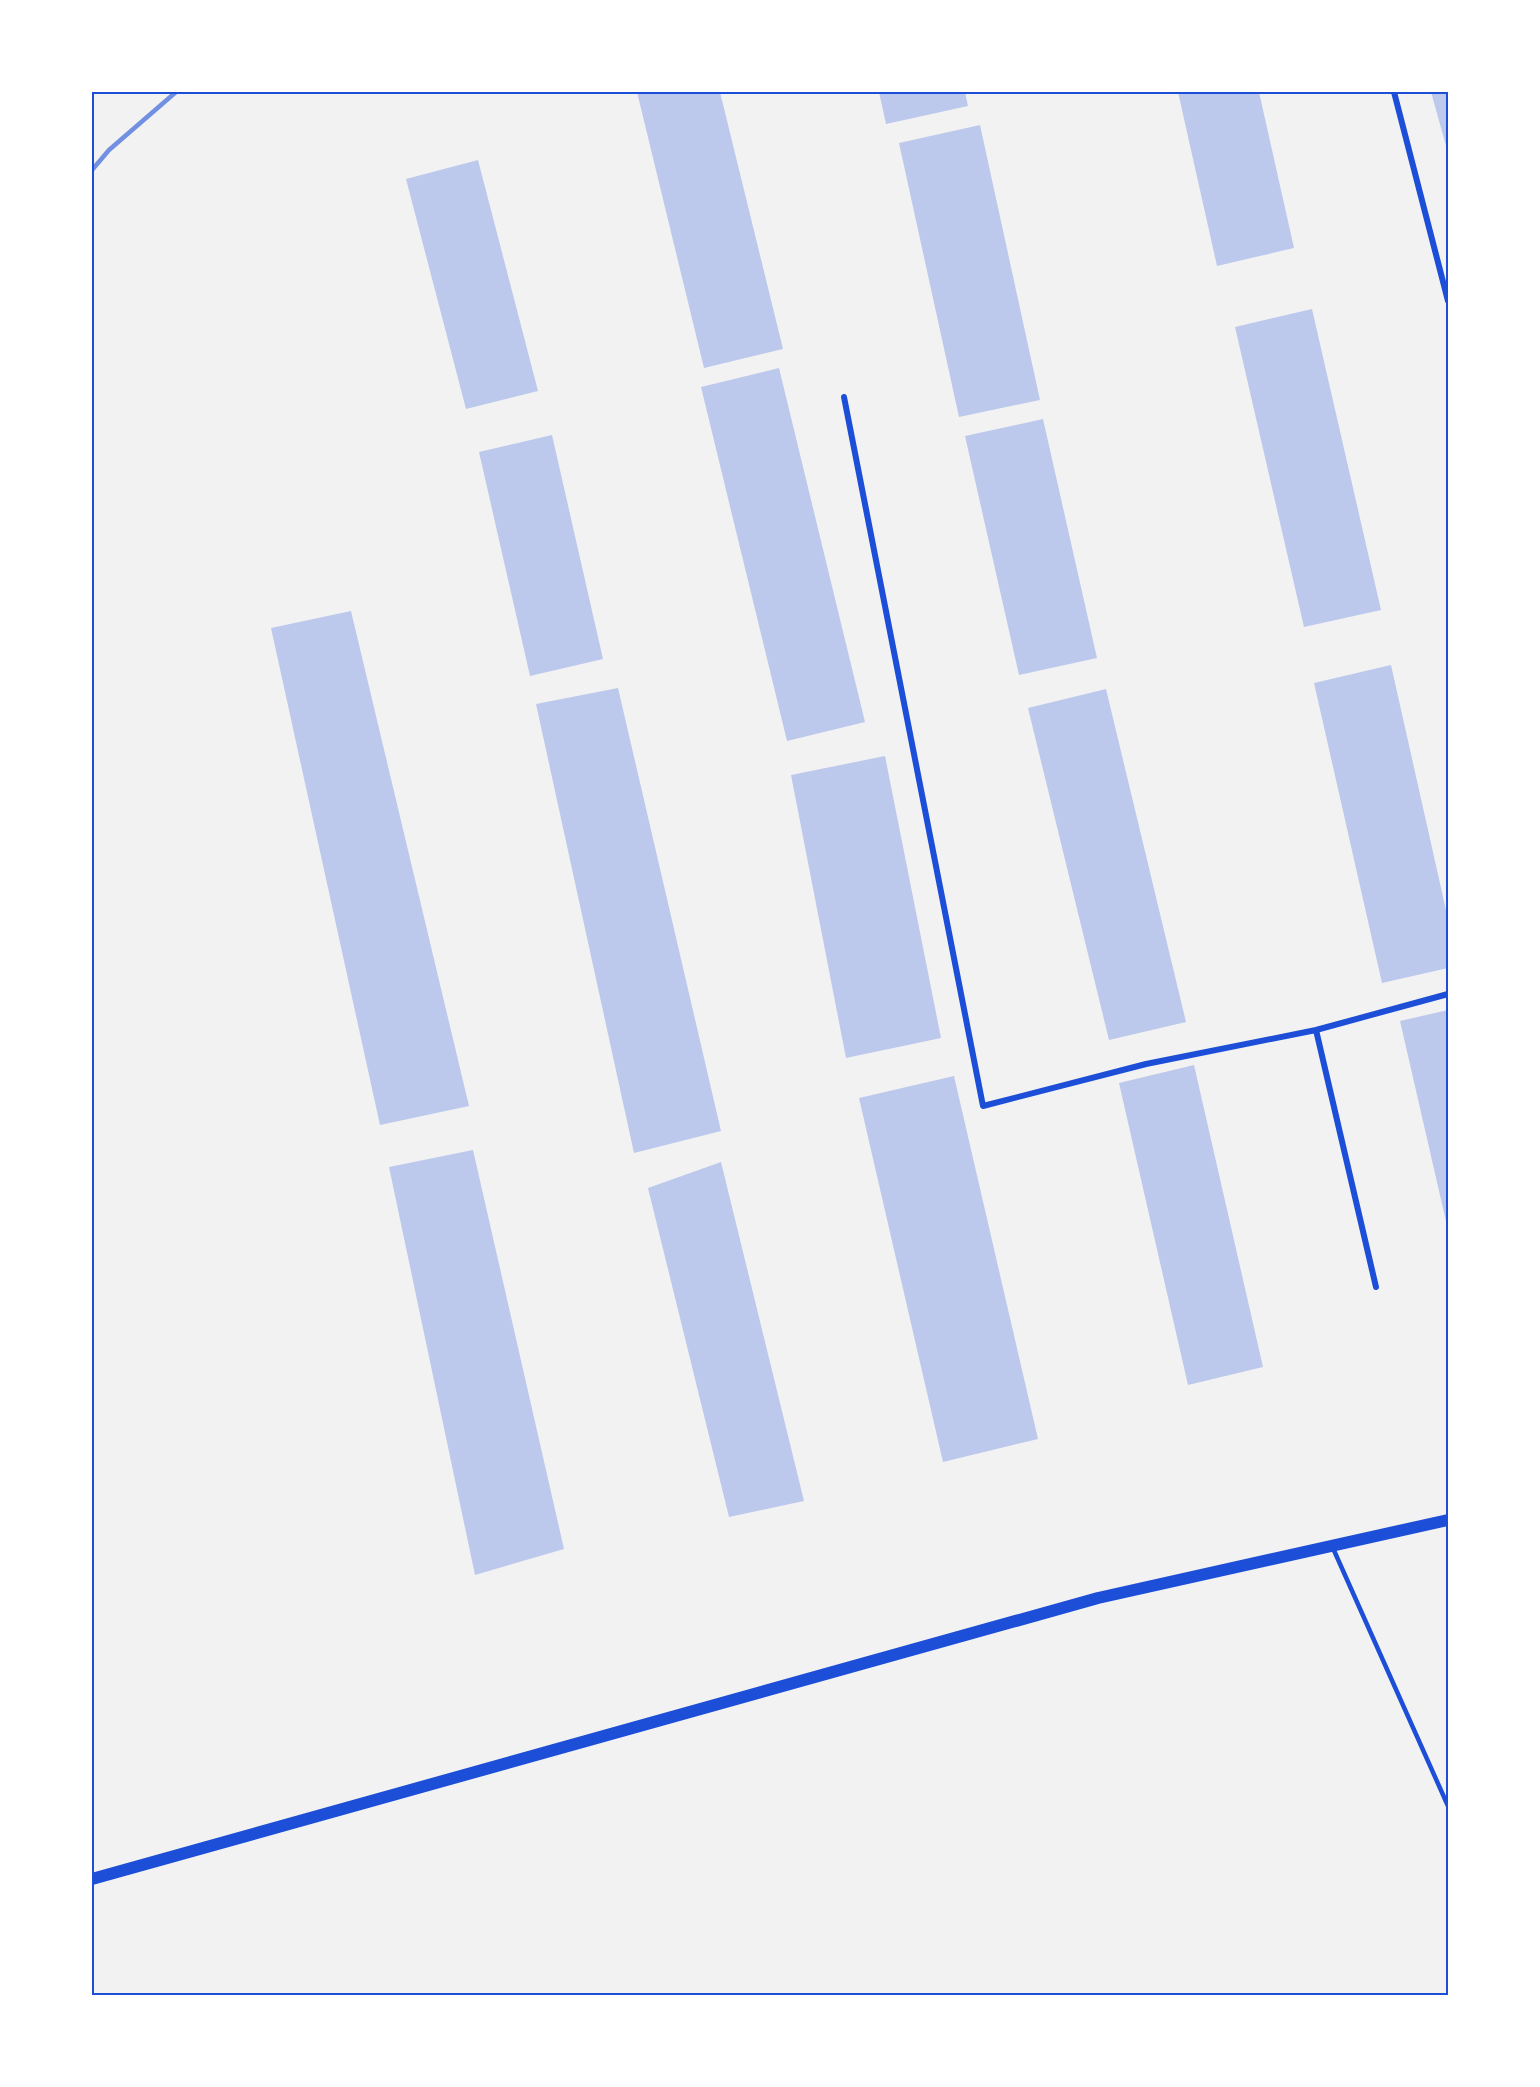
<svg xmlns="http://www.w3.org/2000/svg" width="1540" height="2087" font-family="Mulish,sans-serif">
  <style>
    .building { fill: #bdc9ec }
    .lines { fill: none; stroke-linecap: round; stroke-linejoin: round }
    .service { stroke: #1d4ed8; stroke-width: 4.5 }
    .minor { stroke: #1d4ed8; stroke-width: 6 }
    .secondary { stroke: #1d4ed8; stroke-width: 12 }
    .rail { stroke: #7290e2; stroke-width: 4.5 }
    .neatline { fill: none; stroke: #1d4ed8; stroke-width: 2 }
  </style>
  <rect width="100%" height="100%" fill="#f2f2f2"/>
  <path class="building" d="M 637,92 L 720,92 L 783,349 L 704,368 Z
    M 879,92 L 965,92 L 968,106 L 886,124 Z
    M 1178,92 L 1259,92 L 1294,248 L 1217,266 Z
    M 1431,92 L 1448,92 L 1448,153 Z
    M 980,125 L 1040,400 L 959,417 L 899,143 Z
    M 478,160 L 538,391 L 466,409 L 406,179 Z
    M 1312,309 L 1381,610 L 1304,627 L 1235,327 Z
    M 779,368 L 865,722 L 787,741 L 701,387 Z
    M 1043,419 L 1097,658 L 1019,675 L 965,436 Z
    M 552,435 L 603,659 L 530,676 L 479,452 Z
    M 351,611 L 469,1106 L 380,1125 L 271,628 Z
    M 1391,665 L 1448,919 L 1448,968 L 1382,983 L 1314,683 Z
    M 618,688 L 721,1131 L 634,1153 L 536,704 Z
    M 1106,689 L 1186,1022 L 1109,1040 L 1028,708 Z
    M 885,756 L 941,1038 L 846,1058 L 791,775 Z
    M 1448,1010 L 1448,1230 L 1400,1021 Z
    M 1194,1065 L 1263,1367 L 1188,1385 L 1119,1083 Z
    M 954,1076 L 1038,1439 L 943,1462 L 859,1098 Z
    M 473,1150 L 564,1549 L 475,1575 L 389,1167 Z
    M 721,1162 L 804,1501 L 729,1517 L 648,1188 Z"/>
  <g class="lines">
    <path class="service" d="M 1332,1546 L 1448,1806"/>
    <path class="minor" d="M 1394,92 L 1448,301
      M 844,397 L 983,1106 L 1146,1064 L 1316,1030 L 1448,994
      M 1316,1030 L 1376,1287"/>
    <path class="secondary" d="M 92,1879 L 1098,1598 L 1448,1520"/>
    <path class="rail" d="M 92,170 L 109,150 L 176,92"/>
  </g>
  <rect width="1540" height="2087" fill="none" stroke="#ffffff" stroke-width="186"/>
  <rect x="93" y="93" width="1354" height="1901" class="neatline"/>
</svg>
